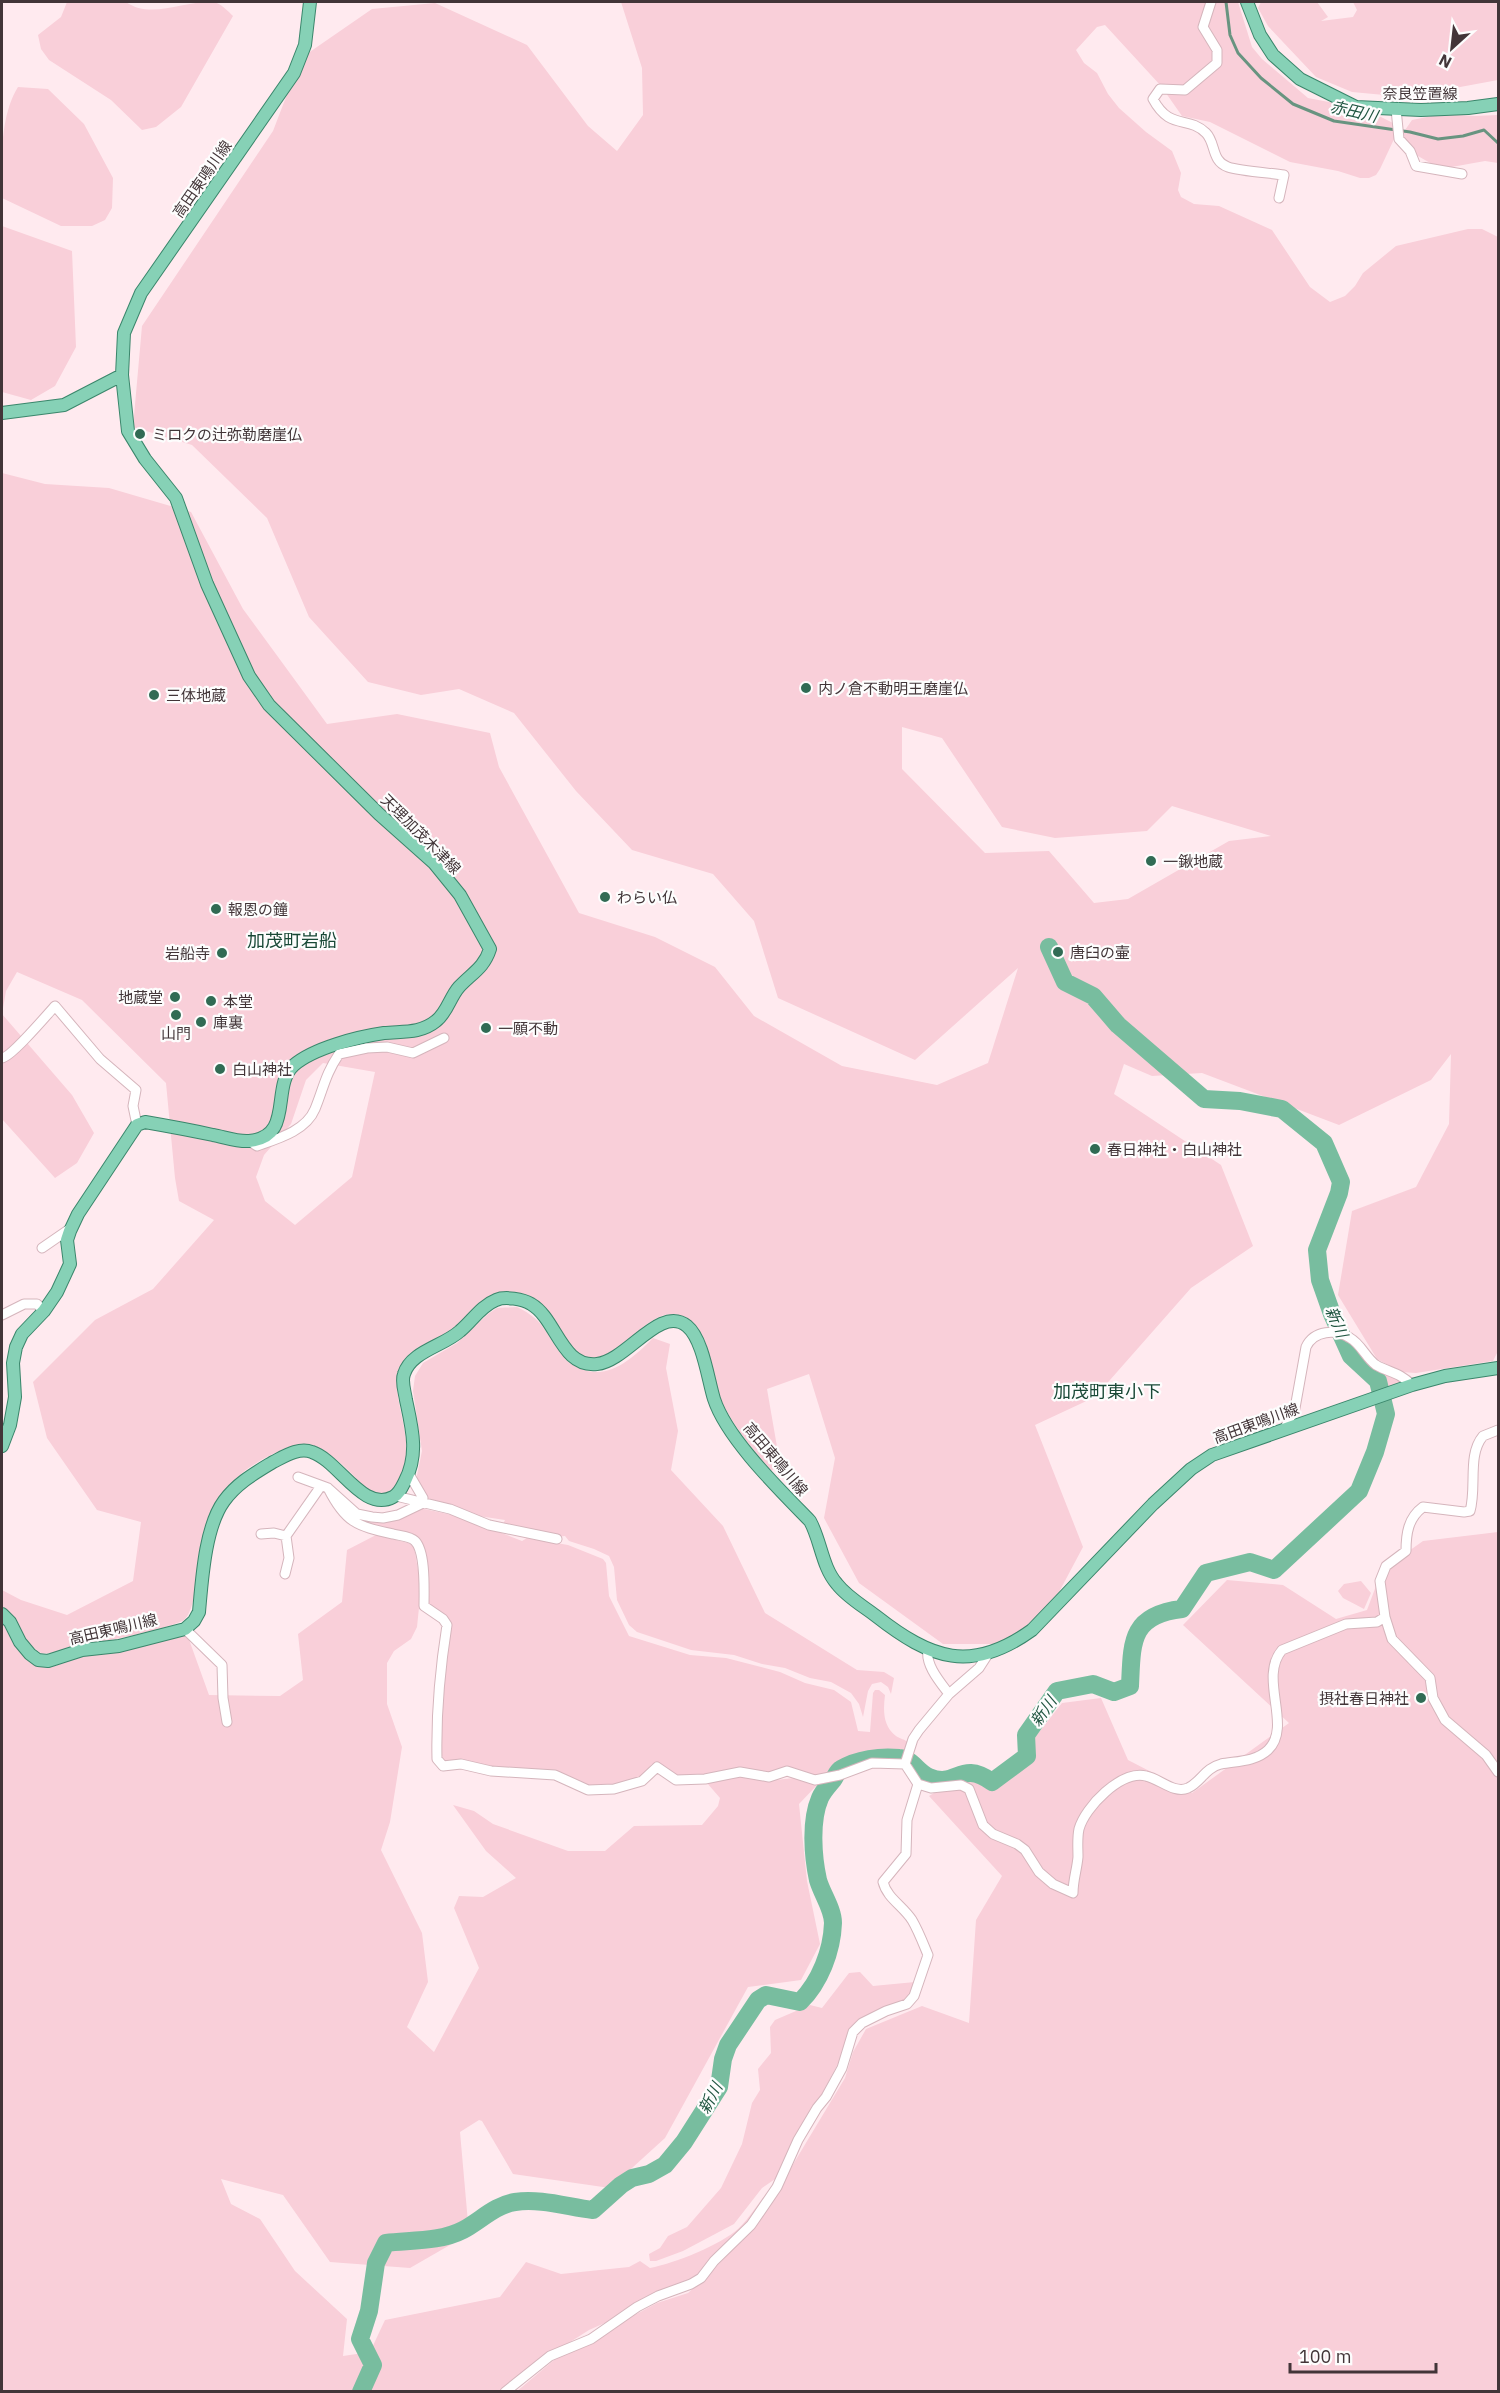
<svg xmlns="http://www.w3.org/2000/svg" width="1500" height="2393" font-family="'IBM Plex Sans','Noto Sans JP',sans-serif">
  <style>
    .green { fill: #f9cfd9; fill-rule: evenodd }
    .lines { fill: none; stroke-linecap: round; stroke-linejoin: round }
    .stream { stroke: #689480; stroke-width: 3 }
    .river { stroke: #78bd9f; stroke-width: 18 }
    .minor-casing { stroke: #d5b5bc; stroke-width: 11 }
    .major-casing { stroke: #3a866b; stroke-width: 14 }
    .minor { stroke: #fff; stroke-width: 9 }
    .major { stroke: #86d1b6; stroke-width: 12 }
    .poi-dot { fill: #316b54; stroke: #fdfdfd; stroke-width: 2 }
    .labels { text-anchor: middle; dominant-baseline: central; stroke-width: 4.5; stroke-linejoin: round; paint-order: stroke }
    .street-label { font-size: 15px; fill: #423538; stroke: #fdfdfd }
    .poi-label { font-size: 15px; fill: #423538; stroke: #fdfdfd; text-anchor: start }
    .water-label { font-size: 16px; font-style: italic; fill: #215642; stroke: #fdfdfd }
    .quarter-label { font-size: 18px; fill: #194836; stroke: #fdfdfd }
  </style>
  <rect width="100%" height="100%" fill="#ffeaef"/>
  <path class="green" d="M 67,2 L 126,2 C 151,20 186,0 214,2 C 220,3 228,11 233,16 L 181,107 L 156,127 L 142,130 L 111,100 L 49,60 L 41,49 L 38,35 L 61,17 Z
    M 621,2 L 1238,2 L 1252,47 L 1262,59 L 1308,98 L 1365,109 L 1393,123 L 1395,137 L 1380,169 L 1376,175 L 1369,178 L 1360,178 L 1338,171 L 1290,162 L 1210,122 L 1182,116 L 1161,86 L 1105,25 L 1097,27 L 1076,50 L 1084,63 L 1097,73 L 1108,94 L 1119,108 L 1146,132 L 1172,151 L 1181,173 L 1178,190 L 1181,197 L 1194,204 L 1219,206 L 1272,230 L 1310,287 L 1330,302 L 1345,296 L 1355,286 L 1363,273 L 1396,246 L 1468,229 L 1482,229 L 1498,237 L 1498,1351 L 1493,1361 L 1416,1373 L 1401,1372 L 1377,1359 L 1338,1295 L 1352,1211 L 1416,1187 L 1449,1124 L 1451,1054 L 1431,1080 L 1339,1125 L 1202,1073 L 1152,1076 L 1124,1064 L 1114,1094 L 1221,1165 L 1253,1246 L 1191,1288 L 1095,1397 L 1035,1425 L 1083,1547 L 1058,1594 L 1028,1626 L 1011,1638 L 995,1644 L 943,1644 L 859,1583 L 824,1518 L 835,1458 L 809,1374 L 767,1389 L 780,1464 L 771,1471 C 754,1453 731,1422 721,1400 C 713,1378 710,1333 690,1320 C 653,1295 628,1356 594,1358 C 559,1359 562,1291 508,1292 C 502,1293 496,1292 491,1295 C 477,1303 468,1315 457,1325 C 441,1340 417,1343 404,1360 C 380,1393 428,1447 394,1488 C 389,1493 380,1496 373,1493 C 365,1490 358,1480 352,1474 C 342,1464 328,1451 315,1446 C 297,1438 257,1461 242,1473 C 228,1486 214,1500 208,1519 C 202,1539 197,1609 185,1619 C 178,1626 115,1640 102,1641 C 95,1642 87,1642 79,1644 C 66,1647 55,1655 41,1653 C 22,1642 18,1619 2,1606 L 2,1590 L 21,1600 L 67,1615 L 133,1581 L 141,1522 L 97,1510 L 47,1438 L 33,1382 L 95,1320 L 153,1289 L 214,1220 L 179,1201 L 175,1178 L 166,1083 L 82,1000 L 17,972 L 6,991 L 2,1014 L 72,1095 L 94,1133 L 77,1163 L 55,1178 L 2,1119 L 2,473 L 45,484 L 109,488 L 191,512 L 243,609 L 327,724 L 397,714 L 490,733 L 499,767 L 579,913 L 655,937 L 715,967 L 754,1016 L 842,1066 L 937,1085 L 988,1063 L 1018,968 L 915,1060 L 778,998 L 754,921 L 713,874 L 632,850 L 576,791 L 514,713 L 459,689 L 421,695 L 368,682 L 309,617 L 267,518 L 192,445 L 133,427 L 142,326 L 273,131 L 301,58 L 372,9 L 435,3 L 527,45 L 588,126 L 617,151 L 643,115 L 642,68 ZM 902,727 L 942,738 L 1002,827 L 1055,838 L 1147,831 L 1172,806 L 1271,836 L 1229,841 L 1128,899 L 1094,903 L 1049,851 L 985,853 L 902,769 ZM 323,1063 L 375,1072 L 352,1177 L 295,1225 L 265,1201 L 256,1177 L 264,1155 L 291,1124 L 306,1080 Z
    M 1261,2 L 1317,2 L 1328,17 L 1321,21 L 1353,17 L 1357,10 L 1353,2 L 1498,2 L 1498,80 L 1406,97 L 1352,92 L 1316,77 L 1268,26 L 1258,8 Z
    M 18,87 L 48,89 L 84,124 L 113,178 L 112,208 L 105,220 L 92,226 L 61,226 L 2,198 C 1,161 0,116 18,87 Z
    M 1442,114 L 1474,116 L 1498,115 L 1498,163 L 1485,161 L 1446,168 L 1432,164 L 1411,152 L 1403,133 L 1412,120 Z
    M 2,226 L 72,251 L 76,347 L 55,386 L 31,400 L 2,392 Z
    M 517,1307 C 548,1322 545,1336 566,1360 C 569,1363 573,1365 577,1367 C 607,1383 633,1358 653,1338 L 670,1344 L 666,1368 L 678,1431 L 671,1470 L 723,1526 L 765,1613 L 857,1670 L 884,1672 L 894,1678 L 891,1694 L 888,1687 L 881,1682 L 872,1684 L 868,1691 L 863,1717 L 859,1704 L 851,1693 L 831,1682 L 810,1678 L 785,1668 L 762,1664 L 734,1655 L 691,1650 L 637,1632 L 629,1625 L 617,1600 L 614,1567 L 609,1556 L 594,1549 L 569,1541 L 565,1536 L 557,1537 L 502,1526 L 505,1520 L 472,1515 L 430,1503 L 416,1480 L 422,1451 L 413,1391 L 415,1376 L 423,1363 L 457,1343 L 488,1314 L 497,1308 Z
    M 1340,1341 L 1355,1350 L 1376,1370 L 1404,1381 L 1375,1392 C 1368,1375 1334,1363 1340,1341 Z
    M 420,1508 L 461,1517 L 522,1541 L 527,1538 L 568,1545 L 603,1559 L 606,1563 L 609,1596 L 629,1636 L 690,1655 L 726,1658 L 780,1672 L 805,1683 L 834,1690 L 851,1702 L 858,1731 L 870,1732 L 873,1693 L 875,1690 L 879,1690 L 885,1695 C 883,1711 883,1726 896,1736 C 900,1739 905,1739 909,1743 L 902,1760 L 817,1778 L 784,1768 L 768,1773 L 677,1776 L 661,1764 L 652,1764 L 640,1779 L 606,1788 L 595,1788 L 553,1773 L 445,1762 C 431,1743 448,1649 451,1622 L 429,1604 L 423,1547 L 357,1521 L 359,1518 Z
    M 1498,1532 L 1498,2391 L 516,2392 L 560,2355 L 657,2303 L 688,2293 L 706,2277 L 746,2236 L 777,2191 L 845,2078 L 853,2052 L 866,2029 L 922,2006 L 969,2023 L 976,1920 L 1002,1876 L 929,1796 L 971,1771 L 995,1788 L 1062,1703 L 1101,1698 L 1128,1760 L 1192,1793 L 1289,1723 L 1183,1625 L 1227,1580 L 1283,1585 L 1336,1619 L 1367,1610 L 1382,1570 L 1423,1541 Z
    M 376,1535 L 408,1543 L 414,1546 L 421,1588 L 417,1627 L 411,1639 L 394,1651 L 387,1663 L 387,1704 L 402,1747 L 390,1822 L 381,1850 L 422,1933 L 428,1982 L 407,2027 L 434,2052 L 479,1968 L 454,1908 L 459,1896 L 483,1897 L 516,1878 L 486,1851 L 453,1805 L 474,1811 L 493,1824 L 568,1851 L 605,1851 L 634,1826 L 702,1825 L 718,1806 L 720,1798 L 707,1783 L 737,1775 L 766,1781 L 794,1778 L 813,1784 L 819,1783 L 799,1804 L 807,1881 L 820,1944 L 801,1980 L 748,1987 L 665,2138 L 610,2188 L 513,2174 L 482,2121 L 479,2120 L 460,2132 L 469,2234 L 410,2268 L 330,2262 L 283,2195 L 221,2179 L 231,2204 L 260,2219 L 295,2271 L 347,2319 L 343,2356 L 370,2352 L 385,2320 L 500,2297 L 526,2262 L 561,2274 L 629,2267 L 640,2261 L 650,2268 C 675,2263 721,2245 739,2228 C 752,2216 759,2200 772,2188 L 742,2232 L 688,2286 L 589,2330 L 556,2351 L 506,2391 L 2,2391 L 2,1622 L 15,1645 L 26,1659 L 42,1667 L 55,1666 L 83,1656 L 187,1634 L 209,1695 L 280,1696 L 303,1680 L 298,1634 L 342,1602 L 347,1550 Z
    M 1361,1581 L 1371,1593 L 1364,1609 L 1343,1598 L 1338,1591 L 1344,1584 Z
    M 860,1972 L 873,1986 L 915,1982 L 911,1997 L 861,2020 L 778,2177 L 762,2188 L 734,2224 L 683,2251 L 656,2261 L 650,2261 L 649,2254 L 660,2248 L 668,2236 L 687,2227 L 721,2188 L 742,2144 L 752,2103 L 760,2090 L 758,2069 L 771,2053 L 770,2027 L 775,2020 L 810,2005 L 822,2008 L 849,1973 Z"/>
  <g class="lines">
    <path class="stream" d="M 1226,2 L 1230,35 L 1238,53 L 1261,78 L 1293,104 L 1334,121 L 1410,132 L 1438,139 L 1463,136 L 1484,130 L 1498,143"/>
    <path class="river" d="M 361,2392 L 373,2365 L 360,2339 L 369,2311 L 376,2263 L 386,2243 C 410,2240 440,2242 463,2230 C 480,2221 495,2205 515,2202 C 540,2198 568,2207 593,2210 L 621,2185 L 632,2178 L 649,2174 L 665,2165 L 684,2142 L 719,2087 L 723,2059 L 728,2045 L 758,2000 L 766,1995 L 800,2002 C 820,1982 832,1951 833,1923 C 833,1909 822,1894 818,1880 C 813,1857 810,1821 820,1798 C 823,1791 828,1786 833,1780 C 836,1776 837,1771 841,1769 C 857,1759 881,1756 899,1758 C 913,1759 917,1772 929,1777 C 957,1789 960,1759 992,1782 L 1027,1756 L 1026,1735 L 1057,1691 L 1093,1684 L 1114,1692 L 1130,1686 C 1132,1642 1130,1615 1182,1609 L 1206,1573 L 1250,1562 L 1274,1570 L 1359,1491 L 1375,1452 L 1386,1414 L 1378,1381 L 1351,1356 L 1332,1314 L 1320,1280 L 1317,1250 L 1339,1193 L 1341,1182 L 1324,1143 L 1282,1109 L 1240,1101 L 1204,1099 L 1118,1025 L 1093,996 L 1065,982 L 1049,947"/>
    <g class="minor-casing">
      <path id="minor" d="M 1211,2 L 1203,27 L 1217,50 L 1217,63 L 1185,90 L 1160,89 L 1153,99 C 1170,131 1188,115 1206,133 C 1216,143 1211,161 1228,167 C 1239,171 1270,173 1284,175 L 1279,198
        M 1396,109 L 1399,139 L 1410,151 L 1416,166 L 1462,174
        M 2,1058 C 11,1057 46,1016 55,1006 L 100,1059 L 136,1090 L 133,1106 L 137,1125
        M 249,1141 L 257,1146 C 277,1139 306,1131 315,1109 C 324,1087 325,1075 339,1054 L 367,1048 L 387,1047 L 413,1053 L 444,1038
        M 42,1248 L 71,1228
        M 2,1315 L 24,1304 L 37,1304 L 44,1311
        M 1285,1428 L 1295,1408 L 1306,1347 C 1314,1330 1336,1329 1350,1338 C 1361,1344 1366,1358 1376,1365 C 1390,1373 1399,1372 1412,1385
        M 1498,1430 L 1483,1436 C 1467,1455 1477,1487 1470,1511 L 1464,1512 L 1423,1507 C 1408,1518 1406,1534 1406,1551 L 1386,1566 L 1380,1581 L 1385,1617 L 1392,1639 L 1430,1678 L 1433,1698 L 1445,1720 L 1486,1755 L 1498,1772
        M 298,1477 L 328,1488 L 357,1514 L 372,1517 L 383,1518 L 398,1515 L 421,1504 L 423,1498 L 409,1474
        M 328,1488 C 345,1522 356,1526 393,1534 C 400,1536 410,1536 415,1541 C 426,1552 424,1591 424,1606 L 443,1619 L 447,1625 C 440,1669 436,1715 437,1759 L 443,1766 L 461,1764 L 491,1771 L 555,1775 L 588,1790 L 614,1789 L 642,1781 L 657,1767 L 676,1780 L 705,1779 L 740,1772 L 769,1777 L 787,1771 L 815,1780 L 840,1775 L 872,1763 L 905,1764 L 918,1784 L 931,1788 L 961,1785 L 969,1789 L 983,1825 L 993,1834 L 1017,1844 L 1025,1850 L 1039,1872 L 1053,1884 L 1073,1893 C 1073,1880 1077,1869 1078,1857 C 1078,1848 1077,1838 1079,1829 C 1085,1807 1121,1770 1146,1776 C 1160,1779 1174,1794 1188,1788 C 1201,1782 1205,1768 1221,1764 C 1237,1761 1255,1762 1268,1750 C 1293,1726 1258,1678 1282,1650 L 1346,1624 L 1377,1622 L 1385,1617
        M 396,1496 L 450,1509 L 489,1525 L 557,1539
        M 261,1534 L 274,1533 L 286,1536 L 321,1486
        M 285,1574 L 289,1558 L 286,1536
        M 185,1629 L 222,1665 L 223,1698 L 227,1722
        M 928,1649 C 925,1665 940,1682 949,1694
        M 905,1764 L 913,1739 L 919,1730 L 949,1694 L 979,1668 L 988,1654
        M 505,2392 L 550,2356 L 591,2339 L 637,2307 L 658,2296 L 691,2284 L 701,2278 L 714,2261 L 751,2225 L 777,2187 L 798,2140 L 817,2108 L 826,2097 L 842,2068 L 853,2032 L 862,2023 L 886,2011 L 907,2004 L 914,1996 L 928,1955 C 923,1943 918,1930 912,1920 C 903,1906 887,1898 883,1882 L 906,1854 L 907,1820 L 918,1784"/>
    </g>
    <g class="major-casing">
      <path id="major" d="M 1247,2 L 1260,35 L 1273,55 L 1300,79 L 1356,107 L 1421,110 L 1468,108 L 1498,104
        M 2,413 L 64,405 L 122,375
        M 2,1446 L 10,1425 L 15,1397 L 13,1363 L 16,1347 L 22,1334 L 44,1311 L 57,1292 L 70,1264 L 67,1240 L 70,1231 L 78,1214 L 137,1125 L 145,1122 C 168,1126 190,1130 213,1135 C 224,1137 238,1142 249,1141 C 295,1137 270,1086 294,1065 C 314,1048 357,1037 384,1033 C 402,1031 420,1034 436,1021 C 447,1013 450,997 459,987 C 472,973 484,968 490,949 L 460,895 L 434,863 L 379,814 L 269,705 L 249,676 L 207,584 L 176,498 L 145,459 L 128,431 L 122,375 L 124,333 L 141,293 L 294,73 L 305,45 L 310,2
        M 2,1614 L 10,1622 L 20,1642 L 30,1654 L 38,1660 L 48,1661 L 82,1650 L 119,1646 L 185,1629 L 194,1621 L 199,1612 C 202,1579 205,1527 224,1501 C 237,1483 255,1473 273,1462 C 285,1456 299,1447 312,1452 C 339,1461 363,1513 393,1497 C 399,1494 402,1487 405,1481 C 419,1454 412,1428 406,1400 C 405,1392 401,1382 404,1374 C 411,1351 444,1346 460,1331 C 472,1321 481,1306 496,1300 C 505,1296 523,1299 531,1304 C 557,1319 561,1368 597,1364 C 627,1361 660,1304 687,1326 C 703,1339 708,1380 714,1399 C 727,1439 781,1491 810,1521 C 821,1541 822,1567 837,1584 C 847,1597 863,1606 876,1616 C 931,1659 971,1674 1032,1630 L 1153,1504 L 1191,1469 L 1212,1455 L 1412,1385 L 1445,1376 L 1498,1368"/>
    </g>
    <use href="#minor" class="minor"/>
    <use href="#major" class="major"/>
  </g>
  <g class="poi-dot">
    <circle cx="140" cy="434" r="6"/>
    <circle cx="806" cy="688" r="6"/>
    <circle cx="154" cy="695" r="6"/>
    <circle cx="1151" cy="861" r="6"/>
    <circle cx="605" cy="897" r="6"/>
    <circle cx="216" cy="909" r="6"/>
    <circle cx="1058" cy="952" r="6"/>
    <circle cx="222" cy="953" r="6"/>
    <circle cx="175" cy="997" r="6"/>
    <circle cx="211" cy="1001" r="6"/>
    <circle cx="176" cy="1015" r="6"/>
    <circle cx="201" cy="1022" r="6"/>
    <circle cx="486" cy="1028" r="6"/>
    <circle cx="220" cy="1069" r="6"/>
    <circle cx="1095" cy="1149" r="6"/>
    <circle cx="1421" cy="1698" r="6"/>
  </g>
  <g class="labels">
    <g class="street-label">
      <text x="1420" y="93">奈良笠置線</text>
      <text transform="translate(202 179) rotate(-55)">高田東鳴川線</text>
      <text transform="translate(421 834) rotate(45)">天理加茂木津線</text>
      <text transform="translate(1256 1423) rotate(-20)">高田東鳴川線</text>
      <text transform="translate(776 1459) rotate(50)">高田東鳴川線</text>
      <text transform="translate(113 1629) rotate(-13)">高田東鳴川線</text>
    </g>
    <g class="poi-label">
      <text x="152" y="434">ミロクの辻弥勒磨崖仏</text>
      <text x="818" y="688">内ノ倉不動明王磨崖仏</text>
      <text x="166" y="695">三体地蔵</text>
      <text x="1163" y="861">一鍬地蔵</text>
      <text x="617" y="897">わらい仏</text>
      <text x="228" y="909">報恩の鐘</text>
      <text x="1070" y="952">唐臼の壷</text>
      <text x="210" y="953" text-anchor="end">岩船寺</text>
      <text x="163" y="997" text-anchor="end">地蔵堂</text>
      <text x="223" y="1001">本堂</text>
      <text x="213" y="1022">庫裏</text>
      <text x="498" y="1028">一願不動</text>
      <text x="176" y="1033" text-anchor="middle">山門</text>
      <text x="232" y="1069">白山神社</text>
      <text x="1107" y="1149">春日神社・白山神社</text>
      <text x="1409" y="1698" text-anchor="end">摂社春日神社</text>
    </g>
    <g class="water-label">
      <text transform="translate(1354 111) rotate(13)">赤田川</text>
      <text transform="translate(1337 1322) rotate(67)">新川</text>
      <text transform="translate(1043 1711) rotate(-55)">新川</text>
      <text transform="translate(710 2098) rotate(-62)">新川</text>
    </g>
    <g class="quarter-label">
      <text x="292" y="940">加茂町岩船</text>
      <text x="1107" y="1391">加茂町東小下</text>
    </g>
  </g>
  <rect width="1500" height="2393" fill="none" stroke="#423538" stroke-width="6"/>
  <g transform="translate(1452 48) rotate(207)" stroke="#fdfdfd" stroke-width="4.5" paint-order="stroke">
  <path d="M0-4.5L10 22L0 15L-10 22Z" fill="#423538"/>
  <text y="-9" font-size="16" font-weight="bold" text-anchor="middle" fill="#423538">N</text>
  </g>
  <path d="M1290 2363v9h146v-9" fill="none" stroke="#423538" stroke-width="3"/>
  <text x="1299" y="2363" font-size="18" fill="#423538" stroke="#fdfdfd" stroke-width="4.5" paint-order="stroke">100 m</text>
</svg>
